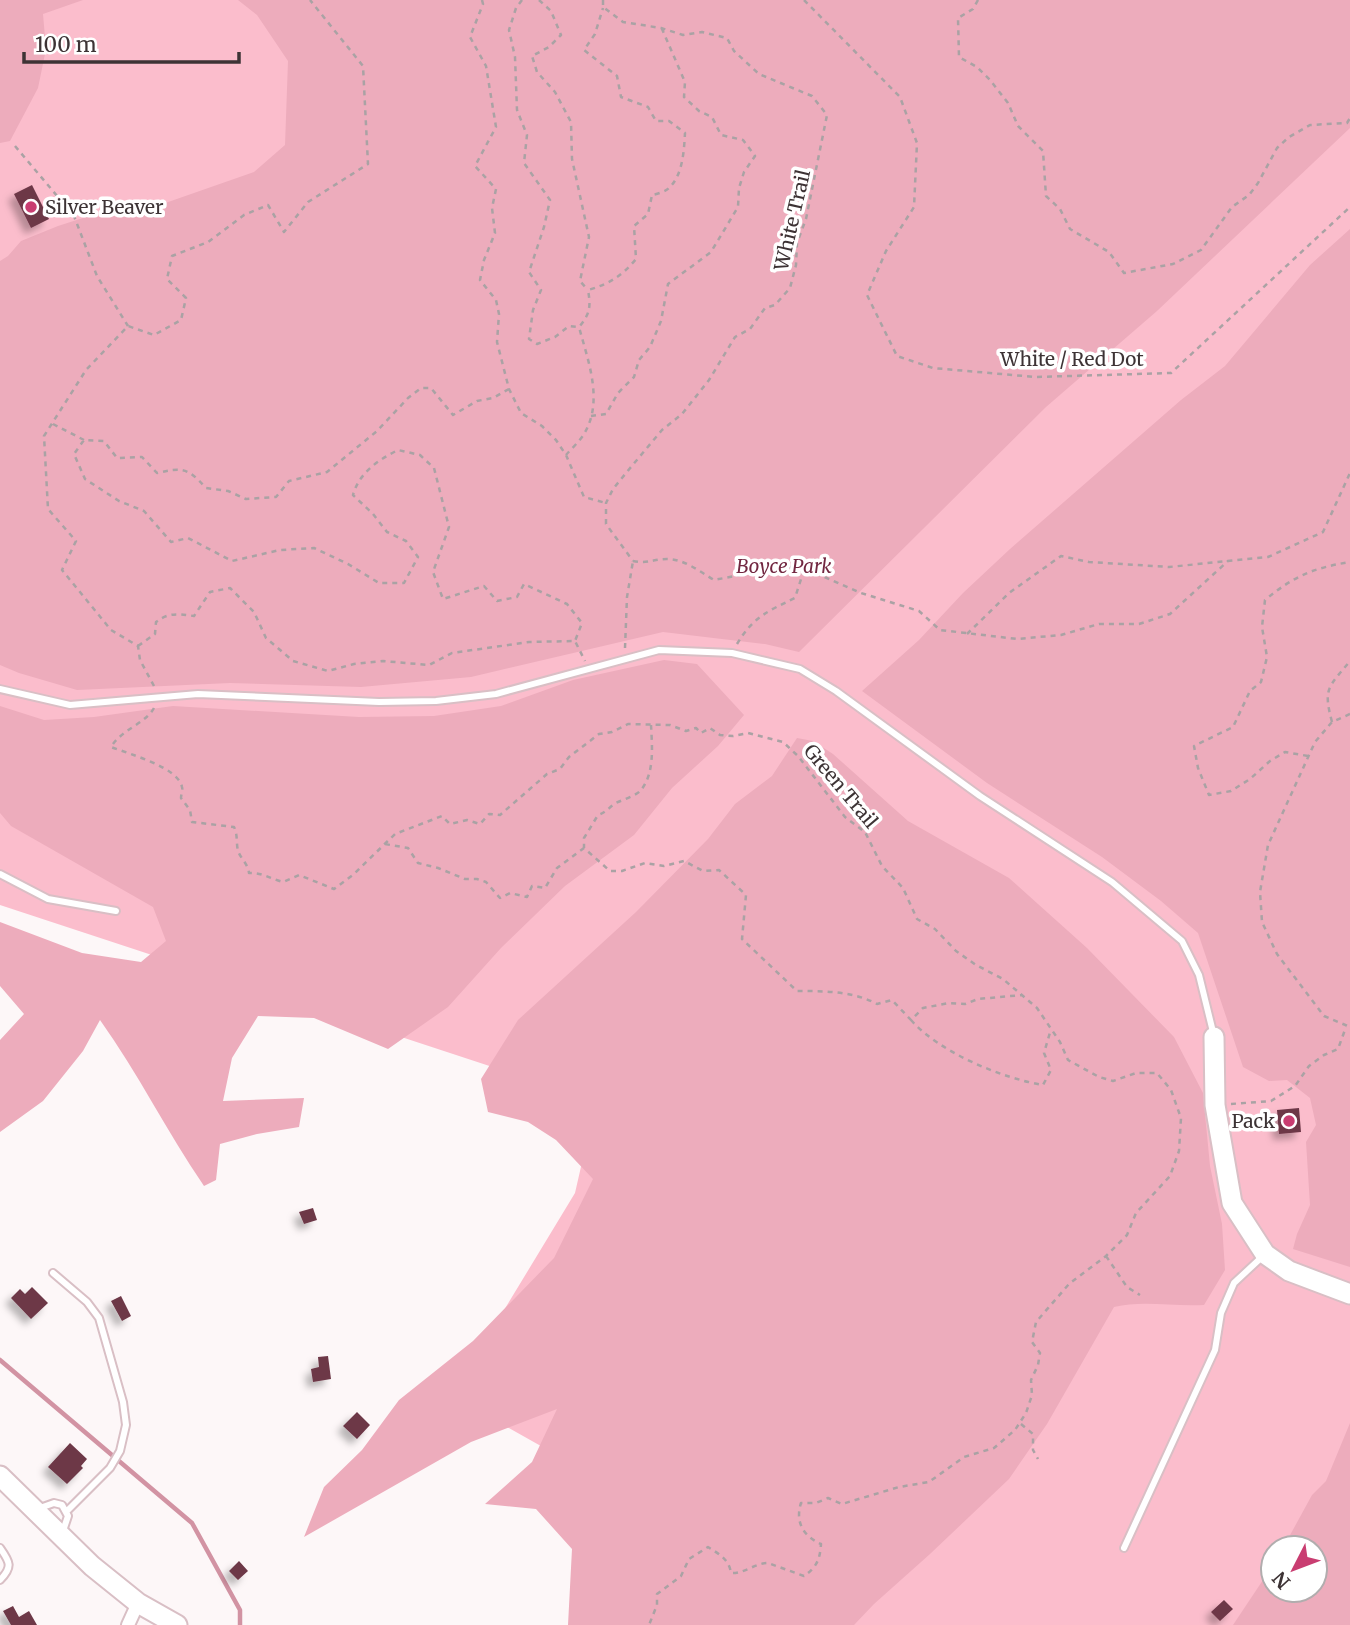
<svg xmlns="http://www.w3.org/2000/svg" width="1350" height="1625" font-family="Merriweather,serif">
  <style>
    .green { fill: #fbbdcc; fill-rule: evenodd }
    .forest { fill: #edacbc }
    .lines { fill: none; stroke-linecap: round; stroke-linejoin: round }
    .stream { stroke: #d293a3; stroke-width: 4.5 }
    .building { fill: #6d3747; filter: url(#shadow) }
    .lane-casing { stroke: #d9bfc5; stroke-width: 10 }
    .street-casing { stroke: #d9bfc5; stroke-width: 16 }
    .secondary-casing { stroke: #d9bfc5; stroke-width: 23 }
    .path { stroke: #aaa2a4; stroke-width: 2.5; stroke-dasharray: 5 5; stroke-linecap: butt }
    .lane { stroke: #fff; stroke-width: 6 }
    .street { stroke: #fff; stroke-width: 12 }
    .secondary { stroke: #fff; stroke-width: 19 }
    .poi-dot { fill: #c93d71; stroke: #fff; stroke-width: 2.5 }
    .labels { text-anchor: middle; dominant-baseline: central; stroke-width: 7; stroke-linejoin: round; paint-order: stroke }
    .poi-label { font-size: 19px; fill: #3d3335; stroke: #fff; text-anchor: start }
    .street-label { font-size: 19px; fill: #3d3335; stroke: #fff }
    .park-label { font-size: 19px; font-style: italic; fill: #722741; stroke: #fff }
  </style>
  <defs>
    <filter id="shadow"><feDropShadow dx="-6" dy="6" stdDeviation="3.5" flood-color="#0004"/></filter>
  </defs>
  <rect width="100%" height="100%" fill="#fdf7f8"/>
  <path class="green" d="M 0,0 L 1350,0 L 1350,1625 L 589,1625 L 619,1490 L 452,1396 L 575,1193 L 596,1101 L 0,905 ZM 1273,1548 L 1315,1548 L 1315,1590 L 1273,1590 Z"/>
  <path class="forest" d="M 0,0 L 83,0 L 43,14 L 46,49 L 38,88 L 10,141 L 0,143 Z
    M 238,0 L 1350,0 L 1350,128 L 1157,311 L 1046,407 L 799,652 L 765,644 L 663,632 L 471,677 L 361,687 L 230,683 L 77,690 L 19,673 L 0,665 L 0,261 L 8,256 L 21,241 L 58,226 L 86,217 L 131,215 L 254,172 L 285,145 L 288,61 L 257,15 Z
    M 1350,229 L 1350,1267 L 1293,1249 L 1297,1234 L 1310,1205 L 1306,1142 L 1316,1125 L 1310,1098 L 1287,1080 L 1269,1081 L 1243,1067 L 1198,933 L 1161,901 L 1102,857 L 987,783 L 862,691 L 919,640 L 963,593 L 1010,549 L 1181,400 L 1225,366 L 1310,265 Z
    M 664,660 L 697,664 L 744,715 L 718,746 L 672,788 L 634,835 L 565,886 L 501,948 L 448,1007 L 388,1049 L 314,1018 L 258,1016 L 232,1058 L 223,1101 L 304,1098 L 299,1127 L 257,1134 L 220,1144 L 216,1180 L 204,1186 C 167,1132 138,1073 100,1020 L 83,1051 L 43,1101 L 0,1132 L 0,1040 L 24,1014 L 0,986 L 0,922 L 82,953 L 141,962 L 166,941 L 153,907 L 11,826 L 0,813 L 0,706 L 44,720 L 94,717 L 173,706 L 359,717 L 434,716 L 501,706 L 573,680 Z
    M 797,738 L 813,741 L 833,754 L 908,821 L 1009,878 L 1087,948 L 1174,1037 L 1203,1093 L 1210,1166 L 1222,1224 L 1225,1270 L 1204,1305 C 1174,1307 1143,1300 1114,1307 L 1047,1424 L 1009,1479 L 930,1554 L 874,1604 L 854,1625 L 568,1625 L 572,1549 L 536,1509 L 485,1504 L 532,1462 L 557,1409 L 471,1442 L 304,1537 L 324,1487 L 362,1450 L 399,1400 L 473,1341 L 554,1258 L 593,1179 L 556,1140 L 528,1122 L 488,1112 L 481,1079 L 518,1020 L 636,912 L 708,839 L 735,804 L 772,776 Z
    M 1350,1423 L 1350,1625 L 1233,1625 L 1273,1565 L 1273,1590 L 1315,1590 L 1315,1548 L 1283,1548 L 1312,1495 L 1326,1481 Z"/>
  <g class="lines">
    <path class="stream" d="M 0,1360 L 192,1523 L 240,1610 L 240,1625"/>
  </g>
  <path class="building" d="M 32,185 L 49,219 L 31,228 L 14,194 Z
    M 1299,1108 L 1301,1132 L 1279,1134 L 1277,1110 Z
    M 313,1208 L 317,1220 L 304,1224 L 299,1212 Z
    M 32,1287 L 48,1303 L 31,1319 L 11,1298 L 20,1289 L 25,1294 Z
    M 121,1296 L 131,1316 L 122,1321 L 111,1301 Z
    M 328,1356 L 331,1379 L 313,1382 L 311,1369 L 319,1367 L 318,1357 Z
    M 357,1412 L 370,1425 L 357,1439 L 343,1426 Z
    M 70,1443 L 87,1459 L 81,1466 L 83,1468 L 67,1484 L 48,1467 Z
    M 239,1561 L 248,1571 L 238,1580 L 229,1571 Z
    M 1224,1600 L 1233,1609 L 1220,1621 L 1211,1612 Z
    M 13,1606 L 19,1617 L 29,1611 L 37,1625 L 11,1625 L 3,1611 Z"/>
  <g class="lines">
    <g class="lane-casing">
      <path id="lane" d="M 0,689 L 70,705 L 198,694 L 379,702 L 436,701 L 496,694 L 659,650 L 732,653 L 800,669 L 836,691 L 980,796 L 1112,882 L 1182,941 L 1199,975 L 1214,1036
        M 0,874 L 48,899 L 116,911
        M 53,1273 L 87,1302 L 99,1318 L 123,1402 L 126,1425 L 120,1451 L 110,1468 L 67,1511
        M 40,1508 L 54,1503 L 62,1505 L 68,1516 L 63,1531
        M 0,1548 C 10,1562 13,1567 0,1580
        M 1124,1548 L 1215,1350 L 1221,1313 L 1234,1283 L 1263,1256"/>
    </g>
    <g class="street-casing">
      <path id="street" d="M 128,1625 L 138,1603"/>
    </g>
    <g class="secondary-casing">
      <path id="secondary" d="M 1214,1037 L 1215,1105 L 1232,1203 L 1265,1254 L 1289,1271 L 1350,1294
        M 0,1476 L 92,1566 L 138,1603 L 177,1625"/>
    </g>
    <path class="path" d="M 482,0 L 483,4 L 470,37 L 486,66 L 496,127 L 475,166 L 496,189 L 492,208 L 495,233 L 484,260 L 480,280 L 496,300 L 499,314 L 497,342 L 509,389 L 521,413 L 542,426 L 556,440 L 566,455 L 584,497 L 606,503
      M 522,0 L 516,8 L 509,30 L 515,57 L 517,110 L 527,135 L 524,163 L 550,200 L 544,227 L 529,272 L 541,290 L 533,310 L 529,339 L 537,344 L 555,337 L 569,326 L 579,327
      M 539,0 L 551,11 L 561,35 L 549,47 L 532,56 L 537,72 L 555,92 L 571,122 L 572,159 L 589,237 L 580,281 L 588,290
      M 603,0 L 603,7 L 623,22 L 661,28 L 683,35 L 702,32 L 727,38 L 734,51 L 759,74 L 812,96 L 827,115 L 806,219 L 797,243 L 796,265 L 790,288 L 775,305 L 765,308 L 750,329 L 735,337 L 709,380 L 682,414 L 662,430 L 626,473 L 613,489 L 606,503 L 606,524 L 633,561
      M 804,0 L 900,97 L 917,143 L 914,207 L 886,251 L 867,295 L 897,356 L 933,368 L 1035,377 L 1171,373 L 1350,207
      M 978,0 L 973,9 L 958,18 L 959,57 L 977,67 L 990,80 L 1008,103 L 1018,126 L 1043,151 L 1046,196 L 1060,209 L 1070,229 L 1109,252 L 1124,273 L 1173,264 L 1201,250 L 1232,207 L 1249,195 L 1258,183 L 1277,148 L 1289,137 L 1310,125 L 1347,123 L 1350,118
      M 15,146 L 74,216 L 97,276 L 128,326
      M 509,389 L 493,398 L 477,401 L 453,415 L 431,388 L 421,388 L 408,398 L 377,431 L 327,472 L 289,481 L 276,497 L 246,499 L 228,491 L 206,488 C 188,468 183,467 157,473 L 142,457 L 117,458 L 104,441 L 84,440 L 74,454 L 85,479 L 119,501 L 144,511 L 171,542 L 188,538 L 232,561 L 280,550 L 314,548 L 348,564 L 379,583 L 404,583 L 418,557 L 406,541 L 387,532 L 373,514 L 353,495 C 359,473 378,460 398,450 L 420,455 L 434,468 L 449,527 L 433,572 L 443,599 L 484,586 L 497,601 L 517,597 L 524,584 L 567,604 L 582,623 L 575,641
      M 591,416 L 606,414 L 618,393 L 634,377 L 639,360 L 650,347 L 661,321 L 668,284 L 711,252 L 738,207 L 739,188 L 744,172 L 755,156 L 743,140 L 721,135 L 712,117 L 699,111 L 684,97 L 685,82 L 662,29
      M 53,424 L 84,440
      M 566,455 C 571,449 579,442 584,434 C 604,401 588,361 579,327 C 590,314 591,307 588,290 C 609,284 622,276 636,259 L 634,226 L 648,214 L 652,195 C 657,194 665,192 669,188 C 683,175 684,150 685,133 L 669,121 L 656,121 L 648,107 L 621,97 L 617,76 L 584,50 L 595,34 L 603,8
      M 633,561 C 649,564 653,559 667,559 C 684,559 699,571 714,580 L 787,566 L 820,575 L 861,593 L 919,611 L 940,630 L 1017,639 L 1061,635 L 1099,624 L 1139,624 L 1170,614 L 1228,561
      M 967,634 L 1009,593 L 1061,556 L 1089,562 L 1169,567 L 1268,557 L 1323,532 L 1350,473
      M 737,644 C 753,617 768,611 795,598 L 803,573
      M 138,646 L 155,634 L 156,622 C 169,612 178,614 194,616 L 210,592 L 230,588 L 254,612 L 266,638 L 293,661 L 328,671 L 354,664 L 383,661 L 429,665 L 452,653 L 529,642 L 575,641 L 585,661
      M 625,648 L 627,597 L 633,561
      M 154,686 L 140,660 L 138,646 L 111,630 L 62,570 L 76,541 L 48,509 L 44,436 L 86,370 L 128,326 L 154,335 L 181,320 L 186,298 L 167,279 L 172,256 L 208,242 L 244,215 L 268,205 L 284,232 L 308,202 L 368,164 L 363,66 L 310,0
      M 154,708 C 145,724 122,729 111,747 C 129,754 178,767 182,787 C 183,791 181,794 181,798 L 190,810 L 192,822 L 234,827 C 238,835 236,843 238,851 C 241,859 248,864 249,873 C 261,872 271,879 283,882 L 299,875 L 334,889 L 354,874 L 395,834 L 442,816 L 450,824 L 467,820 L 480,824 L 489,814 L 500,815 L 547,774 L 560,769 L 569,757 L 599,734 L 612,732 L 628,724 L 670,725 L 686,731 L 696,728 L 701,733 L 710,728 L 720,735 L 733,736 L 748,733 L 783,742 L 798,756 L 845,817 L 865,832 L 882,866 L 903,888 L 917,919 L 935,929 L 956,951 L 976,965 L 1003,979 L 1037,1008 L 1060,1042 L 1068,1060 L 1099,1077 L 1113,1081 L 1136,1073 L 1157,1073 L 1171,1090 L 1181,1118 L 1179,1151 L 1170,1176 L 1136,1213 L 1127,1235 L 1106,1256 L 1069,1284 L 1036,1322 L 1032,1342 L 1040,1353 L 1038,1365 L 1031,1380 L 1032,1395 L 1026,1413 L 1015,1430 L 994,1448 L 964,1457 L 929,1482 L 899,1487 L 842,1504 L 828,1498 L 816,1503 L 801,1503 C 795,1522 803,1536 821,1544 C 820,1559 817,1567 804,1576 L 768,1563 C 755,1563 744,1574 731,1573 C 729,1559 719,1554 708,1547 L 689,1559 L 681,1576 L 657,1594 L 657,1605 L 649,1625
      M 1350,714 L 1332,722 L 1315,742 L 1268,845 L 1260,892 L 1262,922 L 1277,954 L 1324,1016 L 1350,1027
      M 1332,722 C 1323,688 1328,688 1350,661
      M 651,725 C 652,745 655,773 641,790 C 636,796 624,799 616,803 C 609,807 607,812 598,815 L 584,838 L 584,848 L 610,871 L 622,871 L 645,863 L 664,866 L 684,861 L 703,871 L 719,870 L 746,895 L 742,939 L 797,991 C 824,991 853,991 877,1004 L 892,1000 L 911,1020 L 923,1008 L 949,1003 L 965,1004 L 978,999 L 1022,995
      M 1308,756 L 1285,752 L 1270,761 L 1250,779 L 1231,791 L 1209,795 L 1198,768 L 1194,746 L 1233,727 L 1250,691 L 1261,682 L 1267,657 L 1262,627 L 1265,600 C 1294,576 1313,568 1350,562
      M 385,844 L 408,848 L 418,863 L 438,868 L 465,879 L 477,879 L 486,882 L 500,898 L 510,893 L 527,897 L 532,886 L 545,888 L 557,868 L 584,848
      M 911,1020 C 939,1052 1001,1078 1043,1085 L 1051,1070 L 1044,1053 L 1051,1029
      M 1231,1104 L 1271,1101 L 1295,1086 L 1309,1066 L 1324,1055 L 1338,1049 L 1346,1027
      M 1106,1256 L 1127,1287 L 1140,1295
      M 1021,1424 L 1033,1434 L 1033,1450 L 1038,1459"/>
    <use href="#lane" class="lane"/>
    <use href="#street" class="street"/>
    <use href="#secondary" class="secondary"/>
  </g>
  <g class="poi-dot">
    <circle cx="31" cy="207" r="7"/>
    <circle cx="1289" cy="1121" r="7"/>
  </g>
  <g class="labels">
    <g class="poi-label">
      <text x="45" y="207">Silver Beaver</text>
      <text x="1275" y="1121" text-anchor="end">Pack</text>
    </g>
    <g class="street-label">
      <text transform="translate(792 220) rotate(-77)">White Trail</text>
      <text x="1072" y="359">White / Red Dot</text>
      <text transform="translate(841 786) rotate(50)">Green Trail</text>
    </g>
    <g class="park-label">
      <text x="784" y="566">Boyce Park</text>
    </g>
  </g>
  <g transform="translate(1294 1569) rotate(228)"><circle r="33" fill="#ffffff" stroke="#b1adae" stroke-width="2"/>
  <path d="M0-5L12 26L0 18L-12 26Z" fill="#c93d71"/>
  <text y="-10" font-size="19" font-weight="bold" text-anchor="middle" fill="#3d3335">N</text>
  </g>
  <path d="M24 52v10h215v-10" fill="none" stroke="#3d3335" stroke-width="3.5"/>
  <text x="35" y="52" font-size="21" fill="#3d3335" stroke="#ffffff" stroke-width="5" paint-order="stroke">100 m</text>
</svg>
